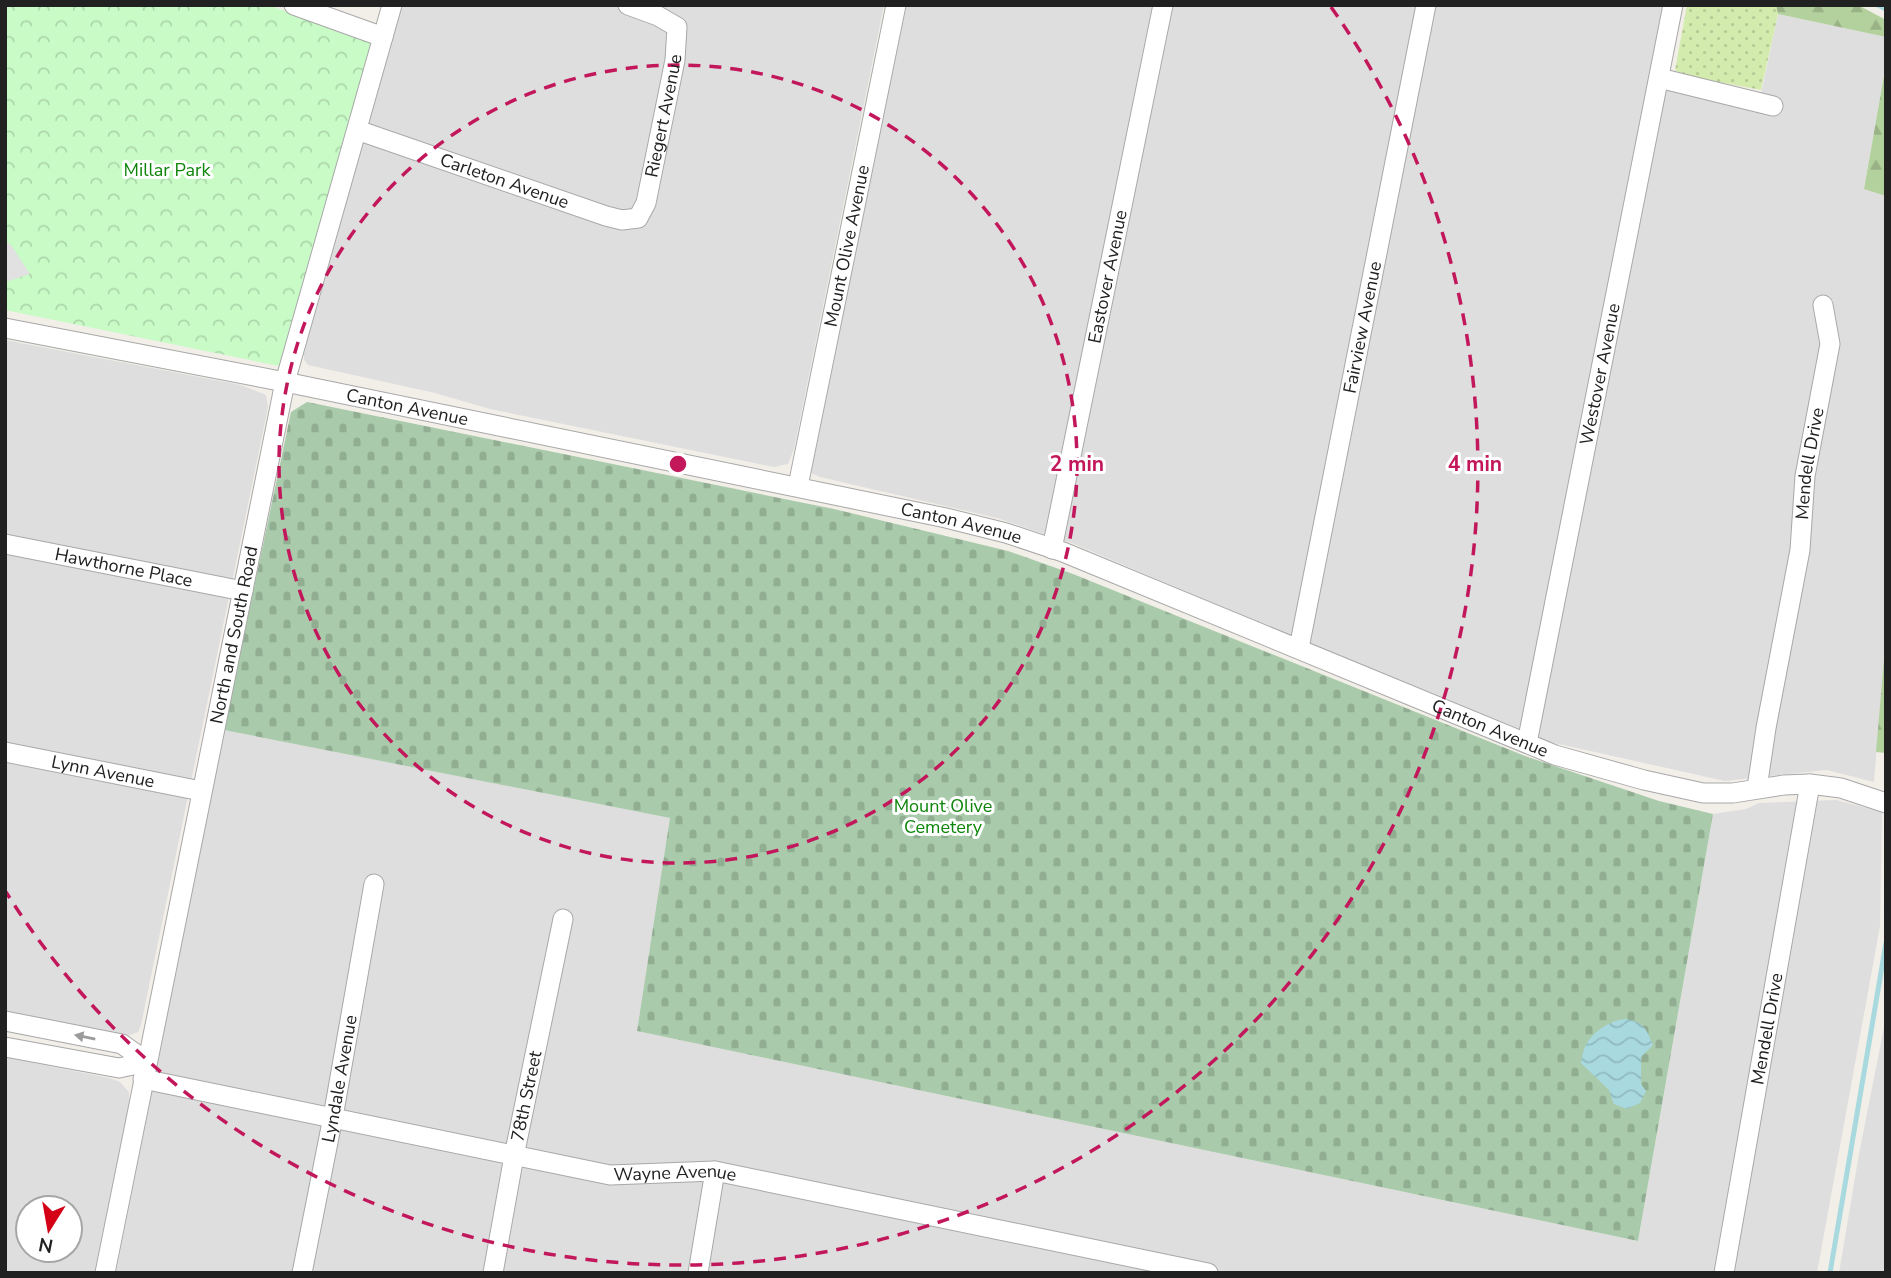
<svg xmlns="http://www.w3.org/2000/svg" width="1891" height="1278" font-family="'Nunito Sans',sans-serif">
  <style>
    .residential { fill: #dfdedf; fill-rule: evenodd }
    .grass { fill: url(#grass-dots) }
    .forest { fill: url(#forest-firs) }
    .cemetery { fill: url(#cemetery-stones) }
    .park { fill: url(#park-crowns) }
    .parking { fill: #e1e1e1 }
    .water { fill: url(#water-waves) }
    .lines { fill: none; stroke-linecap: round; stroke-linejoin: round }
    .stream { stroke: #a8d9df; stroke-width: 5 }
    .minor-casing { stroke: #a8a8a8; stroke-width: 21 }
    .minor { stroke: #fff; stroke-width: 19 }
    .oneway { fill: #9b9b9b }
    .ring { fill: none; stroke: #c2185b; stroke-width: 3.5; stroke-dasharray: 12 9 }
    .labels { text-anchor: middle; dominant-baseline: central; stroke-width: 6; stroke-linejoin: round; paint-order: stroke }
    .street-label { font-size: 18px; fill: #212121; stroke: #fff }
    .park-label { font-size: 18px; fill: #0d850a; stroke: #fff }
    .centre { fill: #c2185b; stroke: #fff; stroke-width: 3.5 }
    .ring-label { font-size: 21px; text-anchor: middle; font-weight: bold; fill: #c2185b; stroke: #fff; stroke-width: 6; stroke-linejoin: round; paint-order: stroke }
  </style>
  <defs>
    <pattern id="grass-dots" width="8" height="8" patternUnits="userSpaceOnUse" patternTransform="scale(1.75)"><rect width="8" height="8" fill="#d3ecae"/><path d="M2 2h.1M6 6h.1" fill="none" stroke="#b5ca95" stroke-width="1.8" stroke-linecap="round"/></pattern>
    <pattern id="forest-firs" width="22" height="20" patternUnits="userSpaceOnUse" patternTransform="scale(1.75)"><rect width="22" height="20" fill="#b2d19d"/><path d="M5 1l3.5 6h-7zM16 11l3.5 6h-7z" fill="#99b387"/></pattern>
    <pattern id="cemetery-stones" width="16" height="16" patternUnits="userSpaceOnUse" patternTransform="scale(1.75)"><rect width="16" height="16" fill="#a9cbab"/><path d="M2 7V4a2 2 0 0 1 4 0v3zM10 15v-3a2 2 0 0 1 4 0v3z" fill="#91ae93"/></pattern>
    <pattern id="park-crowns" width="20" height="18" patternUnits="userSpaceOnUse" patternTransform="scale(1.75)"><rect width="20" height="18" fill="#c8fbc6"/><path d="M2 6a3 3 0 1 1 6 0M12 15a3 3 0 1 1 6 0" fill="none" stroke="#acd7aa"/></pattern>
    <pattern id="water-waves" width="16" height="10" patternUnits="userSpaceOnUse" patternTransform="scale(1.75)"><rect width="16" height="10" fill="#a8d9df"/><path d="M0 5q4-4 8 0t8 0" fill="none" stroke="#90babf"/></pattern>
  </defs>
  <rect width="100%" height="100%" fill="#f2eee8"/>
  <path class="residential" d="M 401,5 L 884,5 L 794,449 L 788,464 L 774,467 L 490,409 L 435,393 L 308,365 L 304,360 L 304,352 Z
    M 904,5 L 1664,5 L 1649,82 L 1759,103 L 1778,14 L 1886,37 L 1886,64 L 1864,188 L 1886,196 L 1886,635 L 1874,782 L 1827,770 L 1725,781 L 1550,742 L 1499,723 L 1074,544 L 997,518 L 820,477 L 811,473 L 810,462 Z
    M 5,340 L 241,385 L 266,395 L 268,407 L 141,1025 L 138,1032 L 127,1036 L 5,1013 Z
    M 224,730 L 671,818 L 637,1031 L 1638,1241 L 1713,814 L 1746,809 L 1759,803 L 1836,800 L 1882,812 L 1880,926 L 1817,1273 L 116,1273 Z
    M 1886,1017 L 1886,1273 L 1839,1273 L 1859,1154 Z
    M 5,1057 L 109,1078 L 120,1082 L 129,1092 L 129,1105 L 95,1273 L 5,1273 ZM 28,1208 L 70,1208 L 70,1250 L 28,1250 Z"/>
  <path class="grass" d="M 1687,5 L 1776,5 L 1778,14 L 1761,90 L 1682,75 L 1675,70 Z"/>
  <path class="forest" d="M 1776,5 L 1858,5 L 1886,20 L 1886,37 L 1778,14 Z
    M 1886,64 L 1886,196 L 1864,189 Z
    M 1886,635 L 1886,753 L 1876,752 Z"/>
  <path class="cemetery" d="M 307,402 L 834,509 L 1008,551 L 1073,574 L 1525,756 L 1659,801 L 1713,814 L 1638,1241 L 637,1031 L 670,818 L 224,730 L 291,412 Z"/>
  <path class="park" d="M 5,5 L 268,5 L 372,42 L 279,366 L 5,310 Z"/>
  <path class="parking" d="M 5,241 L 11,245 L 30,274 L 5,282 Z"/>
  <path class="water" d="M 1626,1019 C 1645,1023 1646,1029 1653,1045 L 1641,1057 L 1641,1084 L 1646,1091 L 1640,1103 L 1627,1109 L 1614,1104 L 1609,1090 L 1581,1063 C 1582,1058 1583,1050 1586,1045 C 1593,1031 1611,1020 1626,1019 Z"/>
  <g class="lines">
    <path class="stream" d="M 1878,5 L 1886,9
      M 1830,1273 L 1886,943"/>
    <g class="minor-casing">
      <g id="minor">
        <path d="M 294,5 L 383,37"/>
        <path d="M 1659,78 L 1773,106"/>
        <path id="s1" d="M 357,130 L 606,216 L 622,220 L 638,218 L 646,203 L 675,60 L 677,27 L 658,16 L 628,5"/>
        <path id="s2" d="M 5,328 L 285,382 L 946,518 L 1006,533 L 1063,552 L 1555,755 L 1644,780 L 1703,793 L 1733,793 L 1784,785 L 1810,784 L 1841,788 L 1886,803"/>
        <path id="s3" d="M 798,486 L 896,5"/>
        <path id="s4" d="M 5,544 L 243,591"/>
        <path id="s5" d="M 1052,549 L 1163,5"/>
        <path id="s6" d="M 1299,648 L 1426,5"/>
        <path id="s7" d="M 1527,743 L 1673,5"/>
        <path id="s8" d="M 5,752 L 201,791"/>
        <path id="s9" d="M 1757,788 L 1766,728 L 1800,550 L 1805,476 L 1830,344 L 1823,305"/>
        <path d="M 5,1021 L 122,1044 L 147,1062"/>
        <path d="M 5,1047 L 119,1068 L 147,1062"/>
        <path id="s10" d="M 143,1079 L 610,1175 L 715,1171 L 1208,1273"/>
        <path id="s11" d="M 105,1273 L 285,382 L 392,5"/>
        <path id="s12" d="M 302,1273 L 333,1117 L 374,884"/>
        <path id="s13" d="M 493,1273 L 514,1156 L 563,919"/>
        <path d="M 698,1273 L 715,1171"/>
        <path id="s14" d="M 1724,1273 L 1810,784"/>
      </g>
    </g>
    <use href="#minor" class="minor"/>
  </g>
  <defs><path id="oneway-solid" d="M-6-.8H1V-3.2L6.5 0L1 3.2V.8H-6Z" transform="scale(1.75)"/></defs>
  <use class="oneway" href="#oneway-solid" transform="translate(85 1037) rotate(-169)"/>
  <g class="ring">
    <circle cx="678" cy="464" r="399"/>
    <path d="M1331 7A797 797 0 1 1 6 892"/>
  </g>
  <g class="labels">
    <g class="street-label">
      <text stroke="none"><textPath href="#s1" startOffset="402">Riegert Avenue</textPath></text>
      <text stroke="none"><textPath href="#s1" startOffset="156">Carleton Avenue</textPath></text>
      <text stroke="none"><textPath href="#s3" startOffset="245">Mount Olive Avenue</textPath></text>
      <text stroke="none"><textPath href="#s5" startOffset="278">Eastover Avenue</textPath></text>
      <text stroke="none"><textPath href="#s6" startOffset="327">Fairview Avenue</textPath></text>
      <text stroke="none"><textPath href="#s7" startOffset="376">Westover Avenue</textPath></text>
      <text stroke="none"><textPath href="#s2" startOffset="410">Canton Avenue</textPath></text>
      <text stroke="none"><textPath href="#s9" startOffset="329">Mendell Drive</textPath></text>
      <text stroke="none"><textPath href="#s2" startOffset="976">Canton Avenue</textPath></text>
      <text stroke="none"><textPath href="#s4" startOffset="121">Hawthorne Place</textPath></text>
      <text stroke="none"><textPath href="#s11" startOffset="651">North and South Road</textPath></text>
      <text stroke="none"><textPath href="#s2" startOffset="1544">Canton Avenue</textPath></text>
      <text stroke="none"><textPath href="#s8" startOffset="100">Lynn Avenue</textPath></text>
      <text stroke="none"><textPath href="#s14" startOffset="248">Mendell Drive</textPath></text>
      <text stroke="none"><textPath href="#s12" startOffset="198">Lyndale Avenue</textPath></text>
      <text stroke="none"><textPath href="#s13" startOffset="180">78th Street</textPath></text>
      <text stroke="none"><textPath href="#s10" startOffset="542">Wayne Avenue</textPath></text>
    </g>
    <g class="park-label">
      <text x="167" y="170">Millar Park</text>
      <text x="943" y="806">Mount Olive<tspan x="943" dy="21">Cemetery</tspan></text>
    </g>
  </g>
  <circle cx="678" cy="464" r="10" class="centre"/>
  <g class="ring-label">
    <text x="1077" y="471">2 min</text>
    <text x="1475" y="471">4 min</text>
  </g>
  <rect width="1891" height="1278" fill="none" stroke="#212121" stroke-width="14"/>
  <g transform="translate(49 1229) rotate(191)"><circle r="33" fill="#ffffff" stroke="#a6a6a6" stroke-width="2"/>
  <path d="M0-5L12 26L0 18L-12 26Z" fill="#d30016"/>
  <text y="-10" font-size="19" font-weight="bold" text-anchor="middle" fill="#212121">N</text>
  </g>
</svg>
